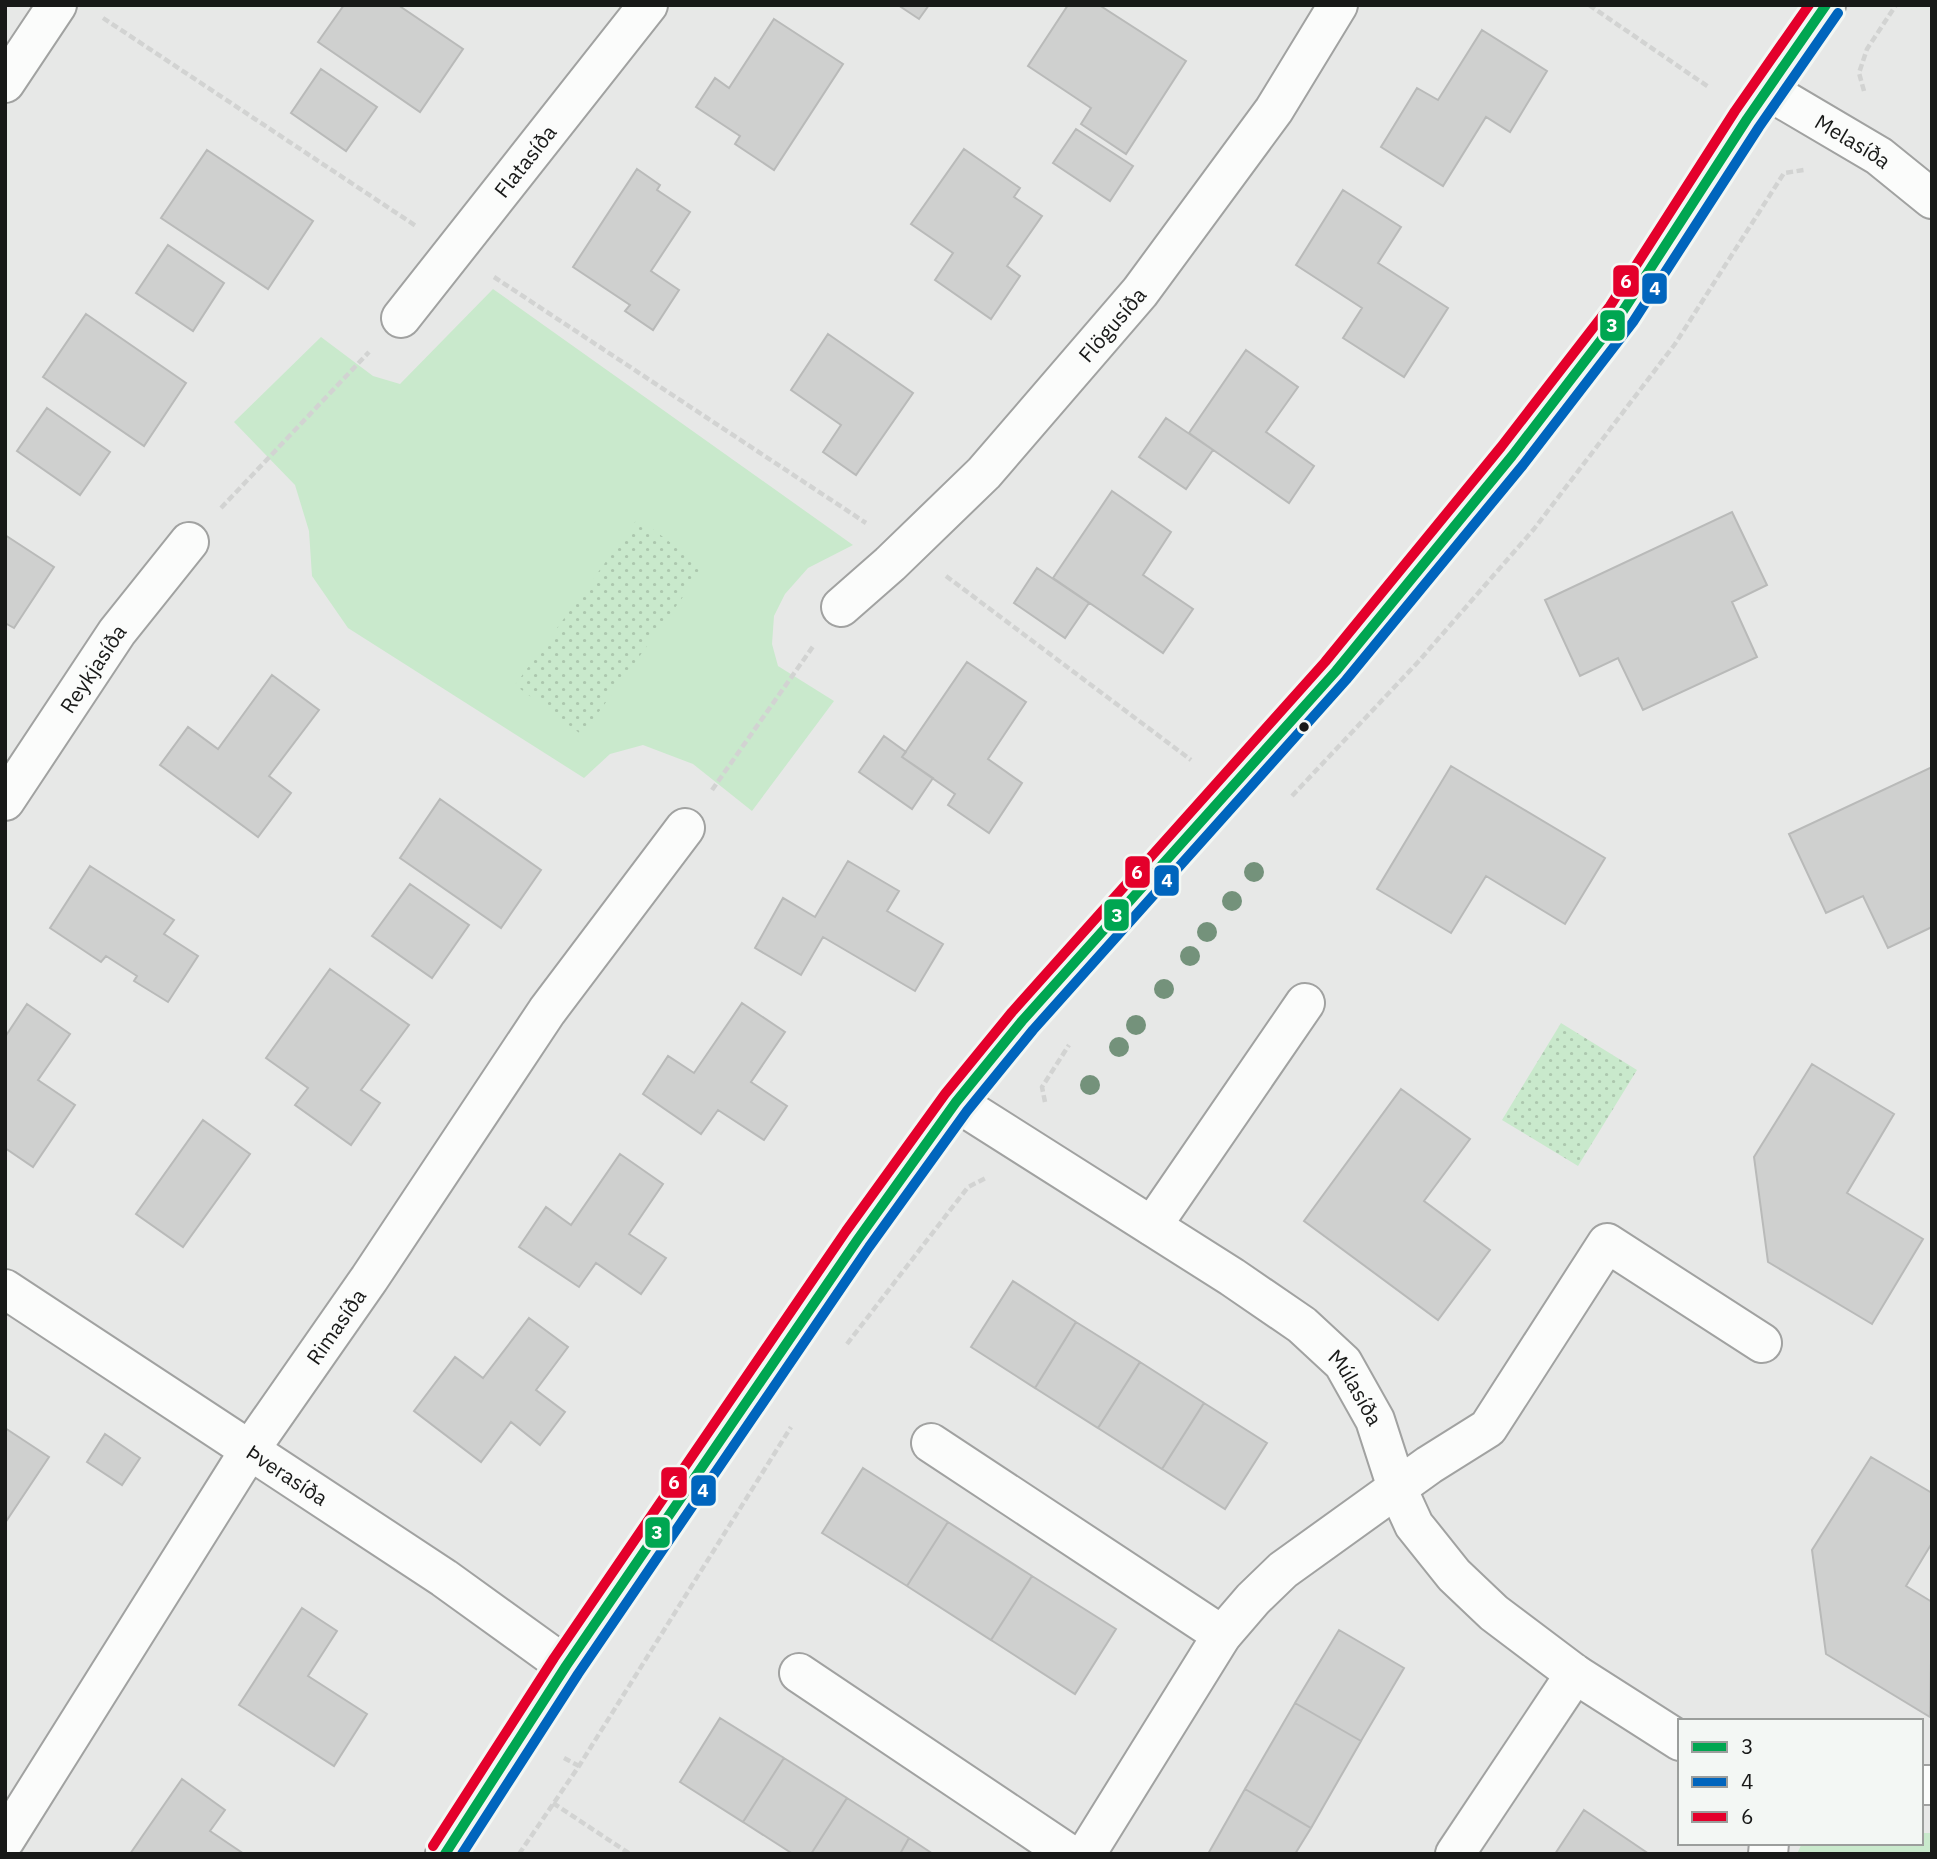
<svg xmlns="http://www.w3.org/2000/svg" width="1937" height="1859" font-family="'IBM Plex Sans',sans-serif">
  <style>
    .grass { fill: #c9e9cc }
    .park { fill: url(#park-dots) }
    .building { fill: #cfd0cf; stroke: #b9bab9; stroke-width: 2 }
    .lines { fill: none; stroke-linecap: round; stroke-linejoin: round }
    .minor-casing { stroke: #a1a2a1; stroke-width: 42 }
    .path { stroke: #d2d3d2; stroke-width: 4.5; stroke-dasharray: 7 3.5; stroke-linecap: butt }
    .minor { stroke: #fbfcfb; stroke-width: 38 }
    .bus-1-casing { stroke: #f3f7f4; stroke-width: 16 }
    .bus-2-casing { stroke: #f3f7f4; stroke-width: 16 }
    .bus-3-casing { stroke: #f3f7f4; stroke-width: 16 }
    .bus-1 { stroke: #00a651; stroke-width: 10 }
    .bus-2 { stroke: #0065bd; stroke-width: 10 }
    .bus-3 { stroke: #e4002b; stroke-width: 10 }
    .tree { fill: #74927b }
    .bus-dot { fill: #181918; stroke: #f3f7f4; stroke-width: 2.5 }
    .labels { text-anchor: middle; dominant-baseline: central; stroke-width: 7; stroke-linejoin: round; paint-order: stroke }
    .street-label { font-size: 21px; fill: #181918; stroke: #f3f7f4 }
    .line-badge { stroke: #f3f7f4; stroke-width: 2.5 }
    .badge-label { font-size: 19px; text-anchor: middle; font-weight: bold; fill: #fff }
  </style>
  <defs>
    <pattern id="park-dots" width="8" height="8" patternUnits="userSpaceOnUse" patternTransform="scale(1.75)"><rect width="8" height="8" fill="#c9e9cc"/><path d="M2 2h.1M6 6h.1" fill="none" stroke="#acc7ae" stroke-width="1.8" stroke-linecap="round"/></pattern>
  </defs>
  <rect width="100%" height="100%" fill="#e7e8e7"/>
  <path class="grass" d="M 493,289 L 853,545 L 808,568 L 785,594 L 774,616 L 772,644 L 778,666 L 834,701 L 752,811 L 693,764 L 643,745 L 610,754 L 584,778 L 348,628 L 312,576 L 309,531 L 295,485 L 234,422 L 321,337 L 373,376 L 400,384 Z
    M 1921,1833 L 1932,1833 L 1932,1854 L 1797,1854 L 1802,1843 L 1921,1843 Z"/>
  <path class="park" d="M 638,518 L 704,568 L 582,735 L 515,685 Z
    M 1561,1023 L 1637,1070 L 1578,1166 L 1502,1120 Z"/>
  <path class="building" d="M 344,5 L 398,5 L 463,49 L 420,112 L 318,42 Z
    M 898,5 L 929,5 L 919,19 Z
    M 1068,5 L 1099,5 L 1186,61 L 1126,154 L 1081,124 L 1091,108 L 1028,66 Z
    M 774,19 L 843,64 L 774,170 L 735,144 L 740,136 L 696,107 L 715,78 L 729,88 Z
    M 1482,30 L 1547,71 L 1510,132 L 1486,117 L 1443,186 L 1381,147 L 1417,88 L 1438,100 Z
    M 321,69 L 377,107 L 346,151 L 291,113 Z
    M 1076,129 L 1133,166 L 1110,201 L 1053,163 Z
    M 964,149 L 1020,188 L 1014,197 L 1042,216 L 1007,266 L 1020,276 L 991,319 L 935,280 L 953,253 L 911,224 Z
    M 207,150 L 313,221 L 268,289 L 161,218 Z
    M 637,169 L 660,185 L 657,190 L 690,212 L 651,271 L 679,290 L 653,330 L 625,311 L 630,305 L 573,267 Z
    M 1343,190 L 1401,227 L 1378,263 L 1448,308 L 1404,377 L 1343,338 L 1362,308 L 1296,265 Z
    M 168,245 L 224,283 L 193,331 L 136,293 Z
    M 86,314 L 186,383 L 144,446 L 43,377 Z
    M 828,334 L 913,393 L 856,475 L 823,452 L 841,425 L 791,390 Z
    M 1246,350 L 1298,387 L 1266,432 L 1314,466 L 1289,503 L 1189,433 Z
    M 47,408 L 110,452 L 80,495 L 17,451 Z
    M 1166,418 L 1213,450 L 1186,489 L 1139,457 Z
    M 1112,491 L 1171,532 L 1143,575 L 1193,609 L 1163,653 L 1053,578 Z
    M 1732,512 L 1767,585 L 1732,602 L 1757,657 L 1643,710 L 1618,658 L 1580,676 L 1545,600 Z
    M 5,535 L 54,567 L 14,628 L 5,623 Z
    M 1037,568 L 1089,603 L 1065,638 L 1014,603 Z
    M 967,662 L 1026,702 L 988,759 L 1022,783 L 989,833 L 948,805 L 955,794 L 902,757 Z
    M 272,675 L 319,710 L 269,776 L 291,793 L 258,837 L 160,765 L 188,727 L 218,749 Z
    M 884,736 L 906,752 L 902,757 L 933,778 L 912,809 L 859,772 Z
    M 1451,766 L 1605,858 L 1565,924 L 1486,876 L 1451,933 L 1377,889 Z
    M 1932,767 L 1932,927 L 1888,948 L 1863,896 L 1826,913 L 1789,834 Z
    M 440,799 L 541,870 L 501,928 L 400,858 Z
    M 848,861 L 899,891 L 887,911 L 943,944 L 915,991 L 823,937 L 801,975 L 755,948 L 783,898 L 815,917 Z
    M 90,866 L 174,920 L 164,934 L 198,956 L 168,1002 L 134,981 L 137,976 L 106,956 L 101,962 L 50,928 Z
    M 410,884 L 469,925 L 432,978 L 372,936 Z
    M 330,969 L 409,1025 L 361,1090 L 380,1103 L 351,1145 L 295,1105 L 308,1088 L 266,1058 Z
    M 742,1003 L 785,1032 L 751,1082 L 787,1106 L 764,1140 L 718,1110 L 701,1134 L 643,1094 L 668,1056 L 694,1073 Z
    M 27,1004 L 70,1034 L 38,1080 L 75,1105 L 33,1167 L 5,1148 L 5,1037 Z
    M 1812,1064 L 1894,1114 L 1847,1193 L 1923,1239 L 1872,1324 L 1768,1262 L 1754,1157 Z
    M 1401,1089 L 1470,1139 L 1424,1201 L 1490,1250 L 1438,1320 L 1304,1221 Z
    M 203,1120 L 250,1154 L 183,1247 L 136,1214 Z
    M 620,1154 L 663,1184 L 629,1234 L 666,1258 L 641,1294 L 596,1263 L 579,1287 L 519,1247 L 546,1207 L 571,1225 Z
    M 1013,1281 L 1076,1322 L 1035,1388 L 971,1347 Z
    M 529,1318 L 568,1347 L 536,1390 L 565,1412 L 540,1445 L 511,1422 L 481,1462 L 414,1411 L 455,1357 L 483,1378 Z
    M 1076,1322 L 1140,1362 L 1098,1428 L 1035,1388 Z
    M 1140,1362 L 1204,1403 L 1162,1469 L 1098,1428 Z
    M 1204,1403 L 1267,1443 L 1225,1509 L 1162,1469 Z
    M 5,1428 L 49,1457 L 5,1523 Z
    M 105,1434 L 140,1458 L 122,1485 L 87,1462 Z
    M 1871,1457 L 1932,1493 L 1932,1543 L 1906,1586 L 1932,1602 L 1930,1717 L 1826,1654 L 1812,1550 Z
    M 863,1468 L 948,1522 L 907,1586 L 822,1533 Z
    M 948,1522 L 1032,1576 L 991,1640 L 907,1586 Z
    M 1032,1576 L 1116,1629 L 1075,1694 L 991,1640 Z
    M 302,1608 L 337,1631 L 308,1676 L 367,1714 L 334,1766 L 239,1705 Z
    M 1339,1630 L 1404,1668 L 1361,1741 L 1295,1703 Z
    M 1295,1703 L 1361,1741 L 1311,1828 L 1245,1789 Z
    M 720,1718 L 784,1758 L 743,1822 L 680,1782 Z
    M 784,1758 L 847,1798 L 811,1854 L 793,1854 L 743,1822 Z
    M 182,1779 L 225,1810 L 210,1831 L 244,1854 L 130,1854 Z
    M 1245,1789 L 1311,1828 L 1295,1854 L 1208,1854 Z
    M 847,1798 L 909,1838 L 900,1854 L 811,1854 Z
    M 1584,1810 L 1649,1854 L 1555,1854 Z
    M 909,1838 L 933,1854 L 900,1854 Z"/>
  <g class="lines">
    <g class="minor-casing">
      <g id="minor">
        <path d="M 5,83 L 57,5"/>
        <path id="s1" d="M 1767,90 L 1879,156 L 1932,199"/>
        <path id="s2" d="M 401,318 L 648,5"/>
        <path id="s3" d="M 841,607 L 890,564 L 984,473 L 1140,292 L 1274,110 L 1338,5"/>
        <path id="s4" d="M 5,801 L 117,632 L 189,542"/>
        <path id="s5" d="M 956,1102 L 1232,1277 L 1302,1325 L 1343,1363 L 1375,1420 L 1397,1488 L 1414,1525 L 1454,1575 L 1494,1613 L 1575,1674 L 1680,1741"/>
        <path d="M 1152,1226 L 1305,1003"/>
        <path id="s6" d="M 5,1289 L 444,1578 L 566,1666"/>
        <path d="M 931,1443 L 1222,1635"/>
        <path d="M 799,1673 L 1069,1854"/>
        <path d="M 1921,1785 L 1932,1785"/>
        <path id="s7" d="M 5,1840 L 249,1451 L 369,1279 L 547,1011 L 685,828"/>
        <path d="M 445,1854 L 566,1666 L 858,1239 L 956,1102 L 1022,1021 L 1336,671 L 1512,456 L 1621,314 L 1747,119 L 1826,5"/>
        <path d="M 1086,1854 L 1222,1635 L 1253,1599 L 1283,1570 L 1429,1465 L 1488,1428 L 1607,1243 L 1762,1343"/>
        <path d="M 1455,1854 L 1575,1674"/>
        <path d="M 1768,1854 L 1769,1843"/>
      </g>
    </g>
    <path class="path" d="M 1589,5 L 1710,88
      M 103,18 L 416,226
      M 1864,91 L 1859,73 L 1867,49 L 1896,5
      M 494,277 L 866,523
      M 221,508 L 369,352
      M 946,576 L 1191,760
      M 712,790 L 814,645
      M 1292,796 L 1418,662 L 1534,529 L 1675,344 L 1784,173 L 1804,170
      M 1045,1102 L 1042,1087 L 1069,1045
      M 847,1344 L 968,1187 L 986,1178
      M 564,1758 L 579,1766
      M 553,1803 L 630,1854
      M 519,1854 L 579,1766 L 791,1427"/>
    <use href="#minor" class="minor"/>
    <g class="bus-1-casing">
      <path id="bus-1" d="M 445,1854 L 566,1666 L 858,1239 L 956,1102 L 1022,1021 L 1336,671 L 1512,456 L 1621,314 L 1747,119 L 1826,5"/>
    </g>
    <g class="bus-2-casing">
      <path id="bus-2" d="M 462,1854 L 578,1674 L 869,1247 L 967,1111 L 1033,1030 L 1346,680 L 1523,465 L 1633,322 L 1759,127 L 1838,13"/>
    </g>
    <g class="bus-3-casing">
      <path id="bus-3" d="M 433,1846 L 554,1658 L 846,1231 L 945,1094 L 1012,1012 L 1325,662 L 1501,447 L 1610,306 L 1735,111 L 1809,5"/>
    </g>
    <use href="#bus-1" class="bus-1"/>
    <use href="#bus-2" class="bus-2"/>
    <use href="#bus-3" class="bus-3"/>
  </g>
  <g class="tree">
    <circle cx="1254" cy="872" r="10"/>
    <circle cx="1232" cy="901" r="10"/>
    <circle cx="1207" cy="932" r="10"/>
    <circle cx="1190" cy="956" r="10"/>
    <circle cx="1164" cy="989" r="10"/>
    <circle cx="1136" cy="1025" r="10"/>
    <circle cx="1119" cy="1047" r="10"/>
    <circle cx="1090" cy="1085" r="10"/>
  </g>
  <circle class="bus-dot" cx="1304" cy="727" r="6"/>
  <g class="labels">
    <g class="street-label">
      <text stroke="none"><textPath href="#s1" startOffset="100">Melasíða</textPath></text>
      <text stroke="none"><textPath href="#s2" startOffset="200">Flatasíða</textPath></text>
      <text stroke="none"><textPath href="#s3" startOffset="392">Flögusíða</textPath></text>
      <text stroke="none"><textPath href="#s4" startOffset="159">Reykjasíða</textPath></text>
      <text stroke="none"><textPath href="#s7" startOffset="611">Rimasíða</textPath></text>
      <text stroke="none"><textPath href="#s5" startOffset="495">Múlasíða</textPath></text>
      <text stroke="none"><textPath href="#s6" startOffset="338">Þverasíða</textPath></text>
    </g>
  </g>
  <g class="line-badge">
    <rect x="1612" y="264" width="28" height="34" rx="7" fill="#e4002b"/>
    <rect x="1641" y="272" width="27" height="33" rx="7" fill="#0065bd"/>
    <rect x="1599" y="309" width="27" height="33" rx="7" fill="#00a651"/>
    <rect x="1124" y="855" width="27" height="34" rx="7" fill="#e4002b"/>
    <rect x="1153" y="864" width="27" height="33" rx="7" fill="#0065bd"/>
    <rect x="1103" y="898" width="27" height="34" rx="7" fill="#00a651"/>
    <rect x="660" y="1466" width="28" height="33" rx="7" fill="#e4002b"/>
    <rect x="690" y="1474" width="27" height="33" rx="7" fill="#0065bd"/>
    <rect x="644" y="1516" width="27" height="33" rx="7" fill="#00a651"/>
  </g>
  <g class="badge-label">
    <text x="1626" y="288">6</text>
    <text x="1655" y="295">4</text>
    <text x="1612" y="332">3</text>
    <text x="1137" y="879">6</text>
    <text x="1167" y="887">4</text>
    <text x="1117" y="922">3</text>
    <text x="674" y="1489">6</text>
    <text x="703" y="1497">4</text>
    <text x="657" y="1539">3</text>
  </g>
  <rect width="1937" height="1859" fill="none" stroke="#181918" stroke-width="14"/>
  <rect x="1678" y="1719" width="245" height="126" fill="#f3f7f4" stroke="#9b9e9c" stroke-width="2"/>
  <rect x="1692" y="1742" width="35" height="10" fill="#00a651" stroke="#9b9e9c" stroke-width="2"/>
  <text x="1741" y="1754" font-size="21" fill="#181918">3</text>
  <rect x="1692" y="1777" width="35" height="10" fill="#0065bd" stroke="#9b9e9c" stroke-width="2"/>
  <text x="1741" y="1789" font-size="21" fill="#181918">4</text>
  <rect x="1692" y="1812" width="35" height="10" fill="#e4002b" stroke="#9b9e9c" stroke-width="2"/>
  <text x="1741" y="1824" font-size="21" fill="#181918">6</text>
</svg>
